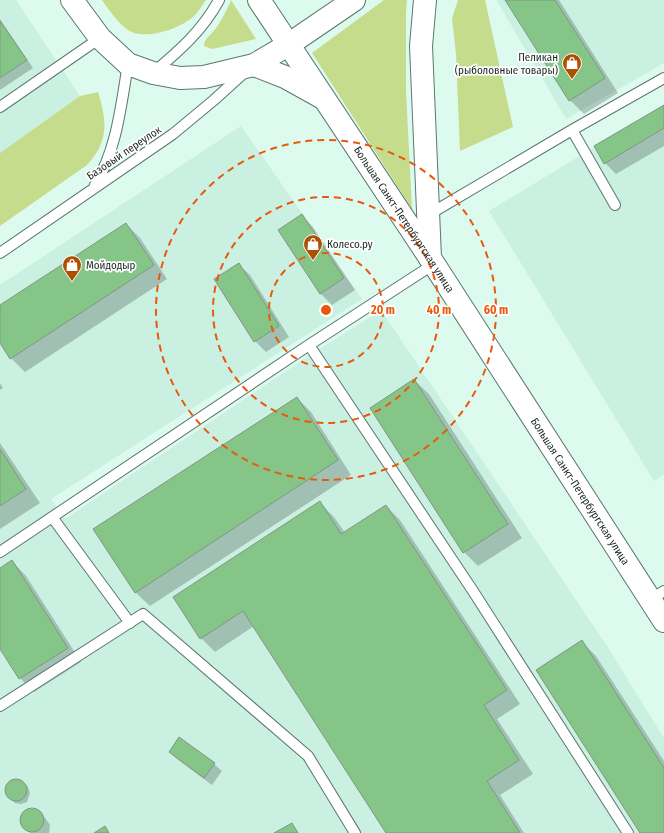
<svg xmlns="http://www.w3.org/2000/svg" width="664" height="833" font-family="'Fira Sans Condensed',sans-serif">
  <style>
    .built { fill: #caf0e1 }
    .green { fill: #c5dc8c }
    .shadow { fill: #0003 }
    .building { fill: #85c688; stroke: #829583 }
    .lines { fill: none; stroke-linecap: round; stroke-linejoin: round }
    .lane-casing { stroke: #5c776d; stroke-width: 12 }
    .primary-casing { stroke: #5c776d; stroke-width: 24 }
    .lane { stroke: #fff; stroke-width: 10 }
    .primary { stroke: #fff; stroke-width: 22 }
    .ring { fill: none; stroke: #e8590c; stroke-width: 2; stroke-dasharray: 7 5 }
    .labels { text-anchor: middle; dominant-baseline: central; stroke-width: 3.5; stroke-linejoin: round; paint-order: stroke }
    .poi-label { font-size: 11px; fill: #1c2723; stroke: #fff; text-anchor: start }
    .street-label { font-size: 11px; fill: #1c2723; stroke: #fff }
    .centre { fill: #e8590c; stroke: #fff; stroke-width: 2 }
    .ring-label { font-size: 12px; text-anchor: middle; font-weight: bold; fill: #e8590c; stroke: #fff; stroke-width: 3.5; stroke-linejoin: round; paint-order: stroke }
  </style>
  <rect width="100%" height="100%" fill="#ddfaee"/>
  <path class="built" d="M 0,0 L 16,0 L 80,96 L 0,153 Z
    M 498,0 L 664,0 L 664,63 L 566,119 L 497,1 Z
    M 664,105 L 664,474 L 654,481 L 489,211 Z
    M 241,126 L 362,299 L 51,499 L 65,519 L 307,357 L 381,310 L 607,646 L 664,738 L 664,833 L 0,833 L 0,285 Z"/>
  <path class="green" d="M 102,0 L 206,0 C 202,5 199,11 195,15 C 182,28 152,38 134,33 C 122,29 109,10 102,0 Z
    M 231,0 L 256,39 L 212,49 L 204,46 C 204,40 208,37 212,33 C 220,24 226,12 231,0 Z
    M 384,0 L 407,0 L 406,13 L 406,92 L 412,209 L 312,53 Z
    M 458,0 L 485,0 L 513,127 L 460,151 L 456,54 L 452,18 Z
    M 98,92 C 107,121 109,142 87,165 L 0,226 L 0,153 L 80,96 Z"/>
  <path class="shadow" d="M 506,0 L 559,0 L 618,93 L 584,114 L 570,100 Z
    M 0,19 L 33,68 L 0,90 Z
    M 664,106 L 664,146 L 616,174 L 605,163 Z
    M 302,216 L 313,227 L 355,290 L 332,305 L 321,294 L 279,231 Z
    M 126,224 L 140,238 L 167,279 L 25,372 L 11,358 L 0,342 L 0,306 Z
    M 239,265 L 250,275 L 289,337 L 266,352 L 255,341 Z
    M 414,380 L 429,394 L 522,538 L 478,566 L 464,552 L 371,409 Z
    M 0,383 L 3,388 L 0,390 Z
    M 297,398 L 311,412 L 351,475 L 150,606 L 135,592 Z
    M 0,443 L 40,503 L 0,529 Z
    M 319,502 L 334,517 L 345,533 L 386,506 L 400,520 L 520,704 L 497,719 L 533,774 L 500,795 L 524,833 L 387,833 L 254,626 L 215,652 L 201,638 Z
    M 12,561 L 26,576 L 81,662 L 34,692 L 20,678 L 0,647 L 0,569 Z
    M 582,642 L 596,656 L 664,761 L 664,833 L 641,833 Z
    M 170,752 L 214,764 L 222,771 L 212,785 L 177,759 Z
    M 14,780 L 21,781 L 28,787 L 30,793 L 27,802 L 21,804 L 15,803 L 8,796 L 6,790 L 9,784 Z
    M 28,810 L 35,810 L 46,819 L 50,825 L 49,833 L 30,833 L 25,828 L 21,822 L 23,815 Z"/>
  <path class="building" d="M 505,0 L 555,0 L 605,78 L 569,101 Z
    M 0,21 L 27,60 L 0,78 Z
    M 664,105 L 664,128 L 604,164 L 594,146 Z
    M 302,214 L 344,278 L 320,294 L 278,230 Z
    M 126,223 L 154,265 L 10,359 L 0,343 L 0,305 Z
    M 239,263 L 279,326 L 254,342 L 214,279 Z
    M 414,379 L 508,524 L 463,553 L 370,408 Z
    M 297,397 L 338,460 L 135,593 L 93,529 Z
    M 0,449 L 26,489 L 0,506 Z
    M 320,501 L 341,534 L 386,505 L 507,690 L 484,705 L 519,760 L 487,781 L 520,833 L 386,833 L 243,611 L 200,639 L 173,597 Z
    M 12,560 L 68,648 L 19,679 L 0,649 L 0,568 Z
    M 582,640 L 664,768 L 664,833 L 640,833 L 536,670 Z
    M 179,737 L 215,763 L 204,778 L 169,752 Z
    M5 790a11 11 0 1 1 22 0a11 11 0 1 1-22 0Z
    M20 820a12 12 0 1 1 24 0a12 12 0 1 1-24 0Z
    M 292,823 L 298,833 L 274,833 Z
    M 105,826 L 109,833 L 94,833 Z"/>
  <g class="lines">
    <g class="lane-casing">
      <path id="lane" d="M 154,72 C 180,50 202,31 219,0
        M 0,107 L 100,38
        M 572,130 L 615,205
        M 95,185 C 117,149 121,105 128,64
        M 428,215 L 572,130 L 664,78
        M 0,253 L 173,134 L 214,100 L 246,71
        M 309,345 L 473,591 L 628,833
        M 52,517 L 130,623
        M 0,552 L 309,345 L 434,264
        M 650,600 L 664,591
        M 0,706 L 143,614 L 308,756 L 355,833"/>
    </g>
    <g class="primary-casing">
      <g id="primary">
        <path d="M 72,0 L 100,38 L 128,64 L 153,73 L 180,78 L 204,77 L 254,65 L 288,45 L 354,0"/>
        <path id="s1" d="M 259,0 L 430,258 L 664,621"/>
        <path d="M 425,0 L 421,46 L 430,258"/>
        <path d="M 254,65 L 285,77 L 321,97"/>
      </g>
    </g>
    <use href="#lane" class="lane"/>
    <use href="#primary" class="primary"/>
  </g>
  <g class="ring">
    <circle cx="326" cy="310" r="57"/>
    <circle cx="326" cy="310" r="113"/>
    <circle cx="326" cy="310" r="170"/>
  </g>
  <defs>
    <g id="shop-pin" transform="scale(1)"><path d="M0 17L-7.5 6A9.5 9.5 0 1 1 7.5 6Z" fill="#af5000" stroke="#fff"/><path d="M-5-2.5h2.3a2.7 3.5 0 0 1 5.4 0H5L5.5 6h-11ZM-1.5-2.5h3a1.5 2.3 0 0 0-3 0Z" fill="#fff"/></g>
  </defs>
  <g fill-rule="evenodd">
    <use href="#shop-pin" x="572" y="63"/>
    <use href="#shop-pin" x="313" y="244"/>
    <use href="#shop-pin" x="72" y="265"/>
  </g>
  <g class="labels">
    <g class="poi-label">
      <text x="558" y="57" text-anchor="end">Пеликан<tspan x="558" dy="13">(рыболовные товары)</tspan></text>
      <text x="327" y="244">Колесо.ру</text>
      <text x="86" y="265">Мойдодыр</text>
    </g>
    <g class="street-label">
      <text transform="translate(124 153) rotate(-34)">Базовый переулок</text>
      <text stroke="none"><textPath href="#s1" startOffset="263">Большая Санкт-Петербургская улица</textPath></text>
      <text stroke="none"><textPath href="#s1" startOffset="587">Большая Санкт-Петербургская улица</textPath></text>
    </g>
  </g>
  <circle cx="326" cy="310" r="6" class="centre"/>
  <g class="ring-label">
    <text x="383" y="314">20 m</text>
    <text x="439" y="314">40 m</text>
    <text x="496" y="314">60 m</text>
  </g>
</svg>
